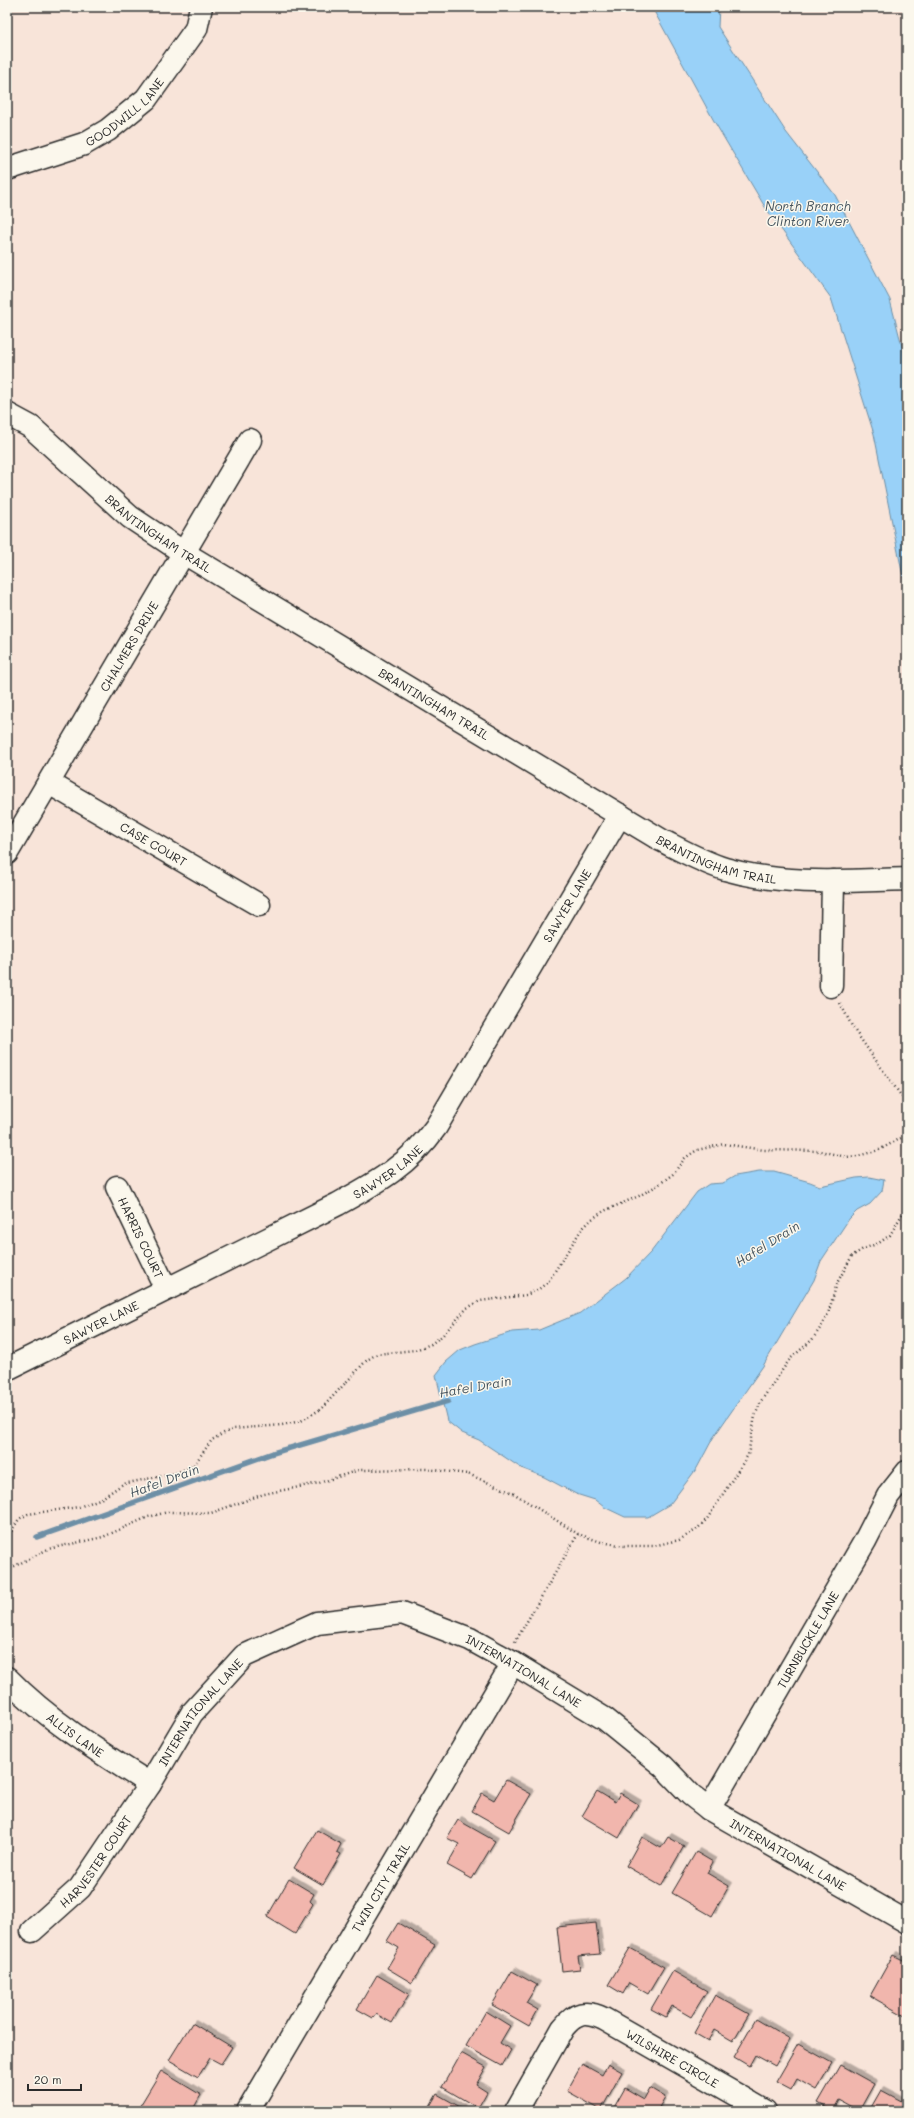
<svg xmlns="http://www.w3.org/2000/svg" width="914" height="2118" font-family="Mali,sans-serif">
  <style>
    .water { fill: #99d1f8; stroke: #6d8fa6 }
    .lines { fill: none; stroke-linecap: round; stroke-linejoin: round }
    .stream { stroke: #6d8fa6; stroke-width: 5.5 }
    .building { fill: #f1b6ad; stroke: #2b2b2b; filter: url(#shadow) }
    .minor-casing { stroke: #2b2b2b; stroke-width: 25 }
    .path { stroke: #2b2b2b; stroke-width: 2.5; stroke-dasharray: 1 3; stroke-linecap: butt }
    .minor { stroke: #fbf7ec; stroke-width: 22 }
    .labels { text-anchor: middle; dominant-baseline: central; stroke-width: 3; stroke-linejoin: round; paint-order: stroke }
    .street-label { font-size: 12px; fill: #2b2b2b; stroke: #fbf7ec }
    .water-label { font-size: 13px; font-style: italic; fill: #46545e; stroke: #fbf7ec }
  </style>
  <defs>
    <filter id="shadow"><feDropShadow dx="3.5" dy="-3.5" stdDeviation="0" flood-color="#0004"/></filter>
  </defs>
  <rect width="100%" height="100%" fill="#f8e4d9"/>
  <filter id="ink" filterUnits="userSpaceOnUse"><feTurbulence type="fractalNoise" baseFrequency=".025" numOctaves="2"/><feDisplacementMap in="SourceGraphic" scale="8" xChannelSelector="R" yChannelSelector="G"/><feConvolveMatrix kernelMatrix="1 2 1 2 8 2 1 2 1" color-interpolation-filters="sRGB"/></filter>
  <g filter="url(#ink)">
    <path class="water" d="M 655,7 L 719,7 L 718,27 L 786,132 L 835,195 L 890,300 L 907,365 L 907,596 L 874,434 L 831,298 L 765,207 L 714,121 L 655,13 Z
      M 759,1172 L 774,1172 L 810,1182 L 820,1186 L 856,1178 L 869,1177 L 884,1180 L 882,1191 L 870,1204 L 857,1211 L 849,1219 L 821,1261 L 814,1280 L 763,1366 L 713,1438 L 697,1468 L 670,1504 L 648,1517 L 625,1517 L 604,1507 L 595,1500 L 576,1494 L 544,1477 L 521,1468 L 479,1440 L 462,1433 L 447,1421 L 436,1375 L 446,1362 L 460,1350 L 475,1344 L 512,1332 L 539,1330 L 580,1313 L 626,1278 L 651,1252 L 697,1192 L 709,1184 L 723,1183 L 735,1176 Z"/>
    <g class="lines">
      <path class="stream" d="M 37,1537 L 273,1453 L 448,1401"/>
    </g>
    <path class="building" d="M 506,1780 L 531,1794 L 509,1832 L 472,1811 L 482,1793 L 494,1800 Z
      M 597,1791 L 615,1802 L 620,1793 L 638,1804 L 619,1838 L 582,1816 Z
      M 458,1820 L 495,1841 L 472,1879 L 447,1865 L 459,1844 L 447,1838 Z
      M 317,1830 L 341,1844 L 337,1852 L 341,1854 L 323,1885 L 294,1868 Z
      M 642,1837 L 661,1848 L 668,1837 L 684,1846 L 661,1886 L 626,1866 Z
      M 696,1852 L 713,1862 L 707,1873 L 729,1886 L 712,1916 L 672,1893 Z
      M 289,1879 L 314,1894 L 310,1901 L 313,1904 L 295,1934 L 267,1917 Z
      M 398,1923 L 435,1945 L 412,1983 L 387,1968 L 399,1948 L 387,1941 Z
      M 596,1923 L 600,1954 L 578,1956 L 580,1969 L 562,1971 L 557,1927 Z
      M 630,1948 L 664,1967 L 648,1994 L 629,1983 L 623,1994 L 608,1985 Z
      M 893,1955 L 907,1962 L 907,1971 L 904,1976 L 907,1977 L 907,2017 L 870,1996 Z
      M 512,1971 L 537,1985 L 526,2003 L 538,2010 L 529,2026 L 492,2005 Z
      M 673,1971 L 707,1991 L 691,2017 L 672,2006 L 666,2017 L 651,2009 Z
      M 377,1975 L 409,1994 L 392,2023 L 376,2014 L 373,2018 L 357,2009 Z
      M 715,1995 L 749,2014 L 733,2041 L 714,2030 L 708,2041 L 694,2033 Z
      M 486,2011 L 510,2026 L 500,2043 L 511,2050 L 502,2066 L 466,2046 Z
      M 756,2019 L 790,2039 L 775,2066 L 755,2055 L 749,2066 L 734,2057 Z
      M 192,2023 L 232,2047 L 221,2064 L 210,2058 L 198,2077 L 169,2060 Z
      M 798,2044 L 832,2063 L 816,2090 L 797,2079 L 791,2090 L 776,2082 Z
      M 461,2053 L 486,2067 L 476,2085 L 487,2092 L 478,2108 L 442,2087 Z
      M 582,2064 L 602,2075 L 608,2064 L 622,2072 L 601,2110 L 567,2091 Z
      M 840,2065 L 874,2084 L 859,2111 L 839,2100 L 833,2111 L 818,2103 Z
      M 161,2071 L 201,2095 L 192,2111 L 187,2111 L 179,2106 L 176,2111 L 142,2111 L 138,2109 Z
      M 625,2088 L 644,2099 L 650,2088 L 665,2097 L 657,2111 L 612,2111 Z
      M 881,2090 L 907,2104 L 907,2111 L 869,2111 Z
      M 437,2094 L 462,2108 L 460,2111 L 427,2111 Z"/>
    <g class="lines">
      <g class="minor-casing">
        <g id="minor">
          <path id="s1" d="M 7,169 L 84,144 L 108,130 L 146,99 L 196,29 L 201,7"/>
          <path id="s2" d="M 7,414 L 31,427 L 130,517 L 184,553 L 661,840 C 681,850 702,862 725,869 C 784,886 846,881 907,879"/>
          <path id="s3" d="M 49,783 L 259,905"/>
          <path id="s4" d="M 7,853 L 250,440"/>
          <path d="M 831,986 L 833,881"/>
          <path id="s5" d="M 117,1187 L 166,1289"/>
          <path id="s6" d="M 7,1369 L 338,1204 C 378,1182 409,1165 436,1127 L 620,815"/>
          <path id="s7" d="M 7,1678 C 49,1721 99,1752 150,1784"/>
          <path id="s8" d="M 709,1809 L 865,1541 L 888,1496 L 907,1472"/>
          <path id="s9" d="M 32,1931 L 80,1888 L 150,1784 L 192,1713 L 244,1656 L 317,1623 L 402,1613 L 470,1639 L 513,1663 L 605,1719 L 663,1766 L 691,1795 L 709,1809 L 907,1922"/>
          <path id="s10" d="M 248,2111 L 513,1663"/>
          <path id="s11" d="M 516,2111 L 563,2028 C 575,2013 586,2010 604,2019 L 765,2111"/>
        </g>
      </g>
      <path class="path" d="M 840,1003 L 853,1028 L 907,1104
        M 7,1538 L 19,1519 L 28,1514 L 79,1507 L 102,1498 L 123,1484 L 176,1473 L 193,1466 L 212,1440 L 222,1434 L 233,1429 L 282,1425 L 301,1421 L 321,1409 L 367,1360 L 377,1354 L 415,1350 L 431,1344 L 442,1336 L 467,1308 L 480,1301 L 526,1295 L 539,1289 L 548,1282 L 581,1230 L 592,1219 L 604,1211 L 639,1196 L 658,1185 L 673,1174 L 685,1158 L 697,1150 L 724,1144 L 764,1150 L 820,1151 L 846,1157 L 858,1156 L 879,1150 L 907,1135
        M 7,1570 L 48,1549 L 103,1537 L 148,1517 L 168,1512 L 211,1513 L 264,1494 L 319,1483 L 359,1470 L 426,1469 L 468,1474 L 515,1494 L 578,1534 L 601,1542 L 625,1546 L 653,1546 L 679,1540 L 696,1530 L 707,1519 L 748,1455 L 755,1416 L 761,1401 L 790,1359 L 812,1340 L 821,1327 L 828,1314 L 837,1283 L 852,1256 L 863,1249 L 879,1243 L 890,1235 L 907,1206
        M 515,1642 L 578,1534"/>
      <use href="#minor" class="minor"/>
    </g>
  </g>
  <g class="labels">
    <g class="street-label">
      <text stroke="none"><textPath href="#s1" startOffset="133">GOODWILL LANE</textPath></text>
      <text stroke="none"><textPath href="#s2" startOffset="194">BRANTINGHAM TRAIL</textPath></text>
      <text stroke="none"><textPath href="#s4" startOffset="240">CHALMERS DRIVE</textPath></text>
      <text stroke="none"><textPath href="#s2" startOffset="518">BRANTINGHAM TRAIL</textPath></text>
      <text stroke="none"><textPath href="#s3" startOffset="121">CASE COURT</textPath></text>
      <text stroke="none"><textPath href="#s2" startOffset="842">BRANTINGHAM TRAIL</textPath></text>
      <text stroke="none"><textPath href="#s6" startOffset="753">SAWYER LANE</textPath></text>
      <text stroke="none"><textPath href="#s6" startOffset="429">SAWYER LANE</textPath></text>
      <text stroke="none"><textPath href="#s5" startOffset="56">HARRIS COURT</textPath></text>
      <text stroke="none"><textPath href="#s6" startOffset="105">SAWYER LANE</textPath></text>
      <text stroke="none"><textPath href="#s8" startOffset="196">TURNBUCKLE LANE</textPath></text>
      <text stroke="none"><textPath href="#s9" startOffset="650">INTERNATIONAL LANE</textPath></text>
      <text stroke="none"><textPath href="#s9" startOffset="278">INTERNATIONAL LANE</textPath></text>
      <text stroke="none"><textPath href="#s7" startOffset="89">ALLIS LANE</textPath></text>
      <text stroke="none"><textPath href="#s9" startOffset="974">INTERNATIONAL LANE</textPath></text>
      <text stroke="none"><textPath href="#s9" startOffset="95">HARVESTER COURT</textPath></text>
      <text stroke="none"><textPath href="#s10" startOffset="260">TWIN CITY TRAIL</textPath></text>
      <text stroke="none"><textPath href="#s11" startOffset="221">WILSHIRE CIRCLE</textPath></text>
    </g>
    <g class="water-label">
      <text x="808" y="205">North Branch<tspan x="808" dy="15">Clinton River</tspan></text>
      <text transform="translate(767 1243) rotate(-32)">Hafel Drain</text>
      <text transform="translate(475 1386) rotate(-10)">Hafel Drain</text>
      <text transform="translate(164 1480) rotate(-20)">Hafel Drain</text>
    </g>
  </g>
  <rect width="914" height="2118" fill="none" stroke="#fbf7ec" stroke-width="24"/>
  <rect x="12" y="12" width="890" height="2094" fill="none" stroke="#2b2b2b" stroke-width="1.5" filter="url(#ink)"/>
  <path d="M28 2084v6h53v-6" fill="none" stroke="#2b2b2b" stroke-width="2"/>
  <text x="34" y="2084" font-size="12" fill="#2b2b2b" stroke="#fbf7ec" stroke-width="3" paint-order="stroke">20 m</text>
</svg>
